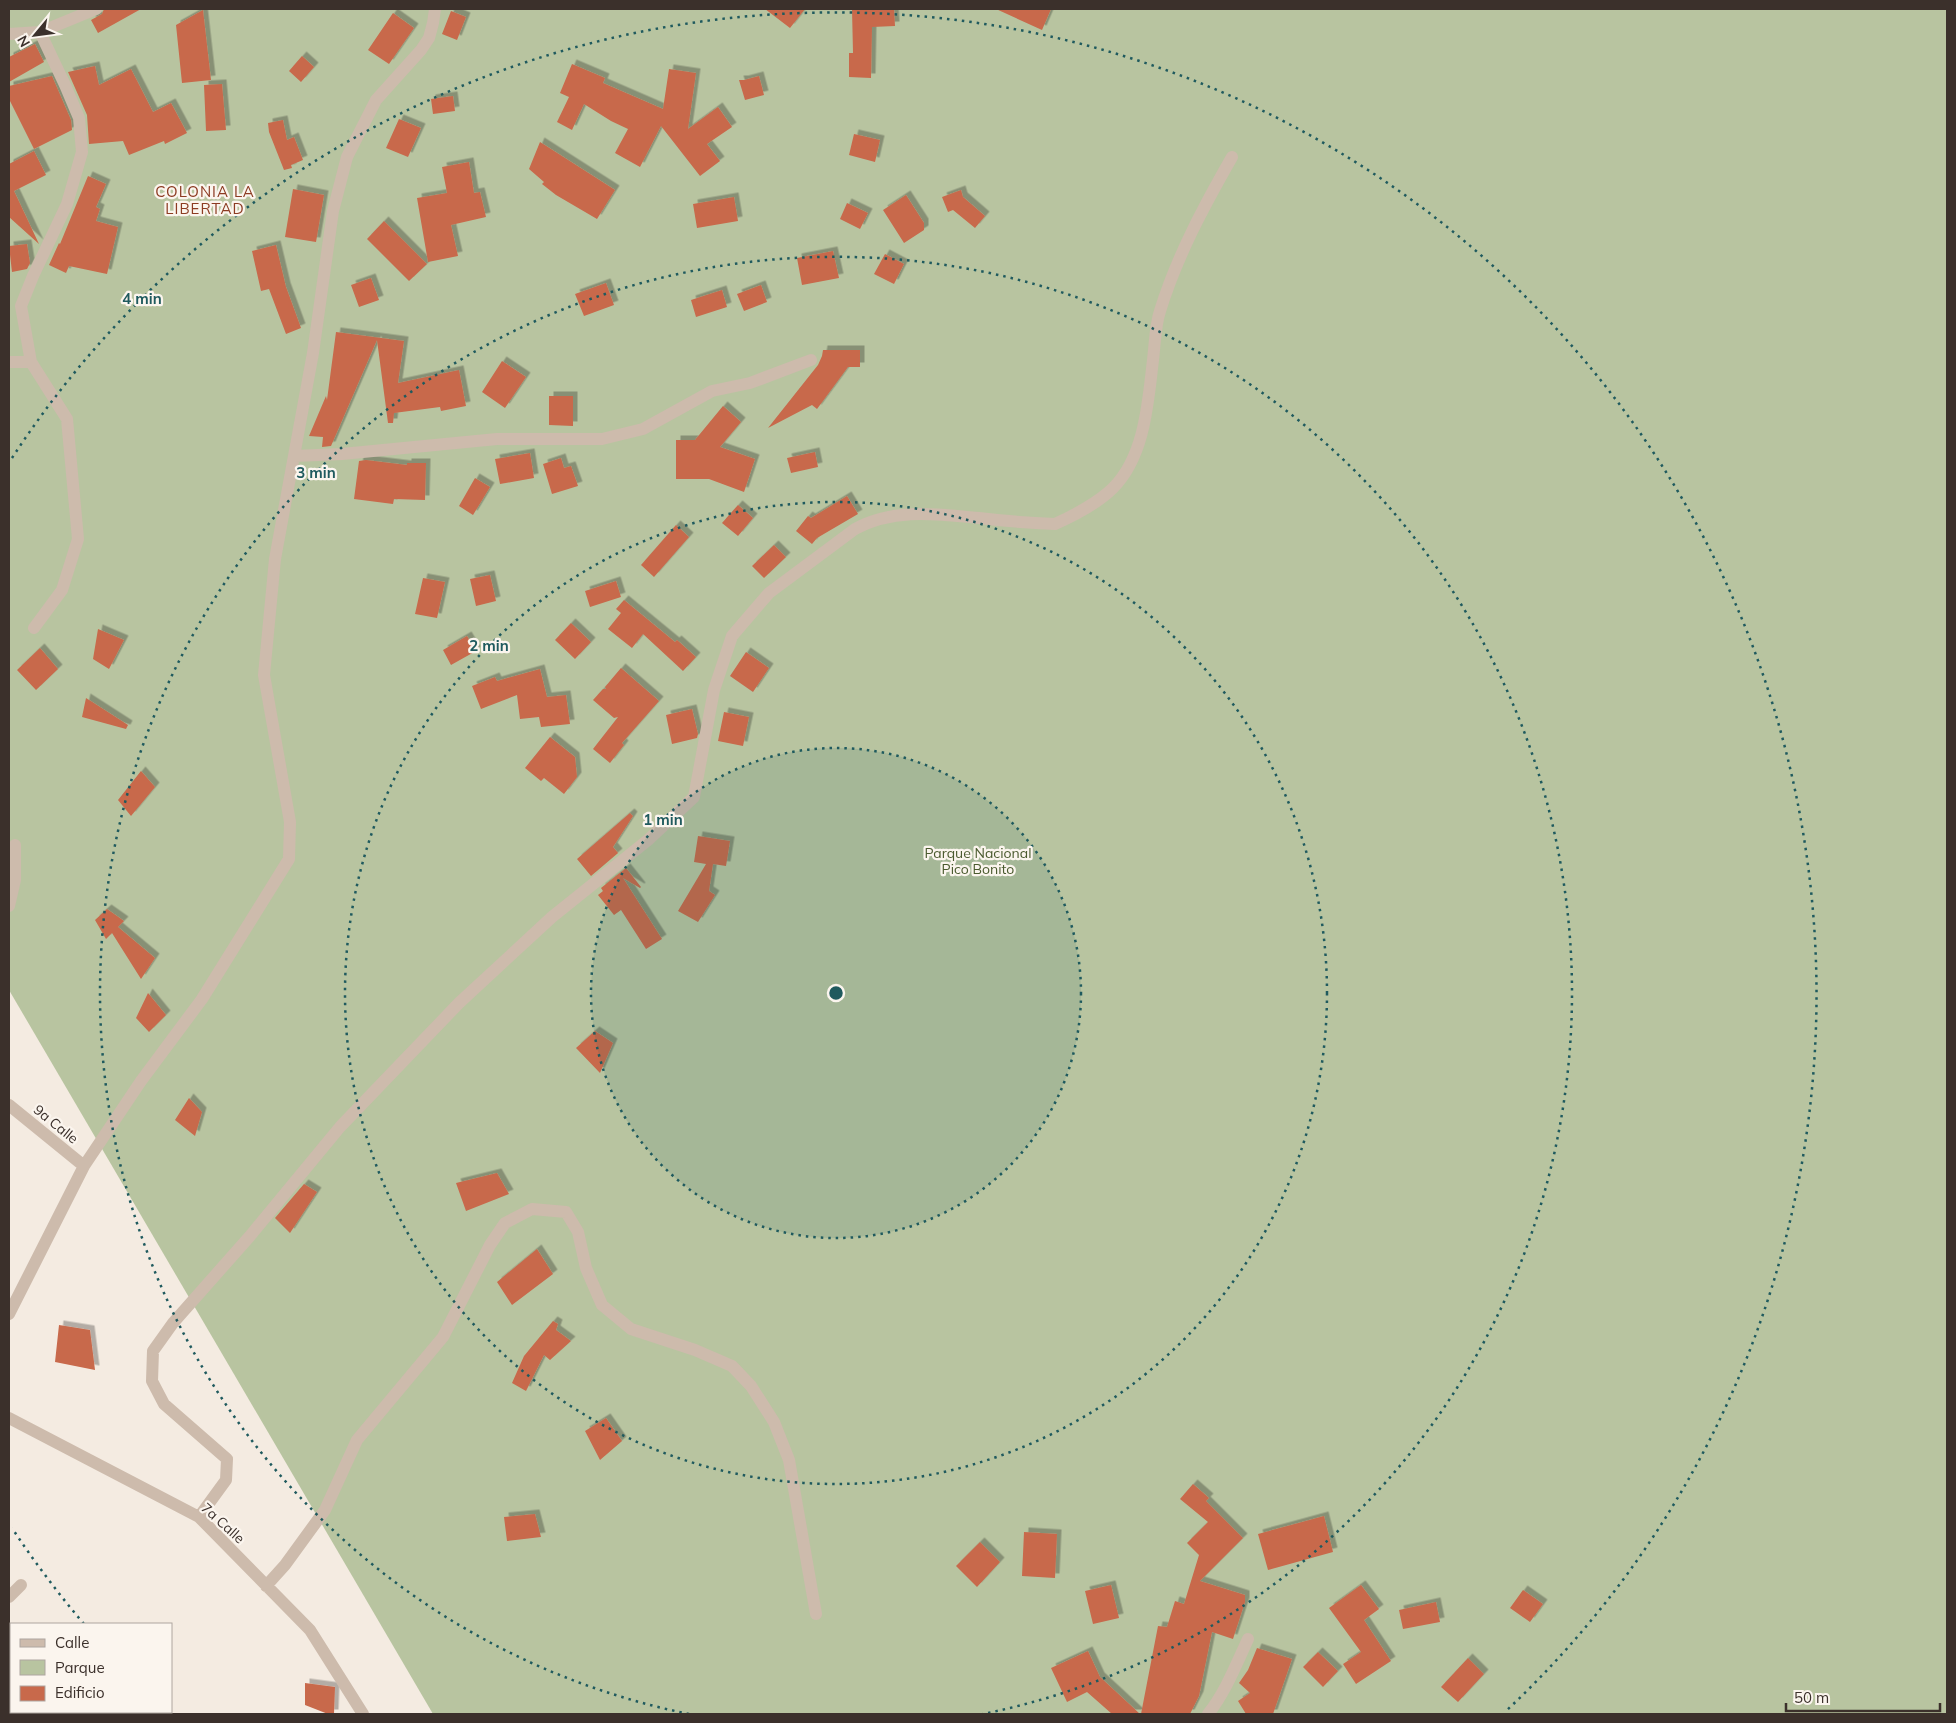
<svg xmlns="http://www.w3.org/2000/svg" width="1956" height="1723" font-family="Mulish,sans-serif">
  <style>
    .green { fill: #b8c4a0 }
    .building { fill: #c8694b; filter: url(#shadow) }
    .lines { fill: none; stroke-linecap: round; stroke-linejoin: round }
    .street { stroke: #cdbbac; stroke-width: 12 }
    .ring { fill: none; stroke: #1f5a5e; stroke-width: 2.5; stroke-dasharray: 2.5 5 }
    .labels { text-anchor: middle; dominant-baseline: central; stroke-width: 4.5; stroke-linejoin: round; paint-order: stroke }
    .park-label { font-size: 14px; fill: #4a5a2e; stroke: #fbf5ee }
    .street-label { font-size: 14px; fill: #3b302b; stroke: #fbf5ee }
    .neighbourhood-label { font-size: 15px; letter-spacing: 1px; fill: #8c3b22; stroke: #fbf5ee }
    .centre { fill: #1f5a5e; stroke: #fbf5ee; stroke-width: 2.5 }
    .ring-label { font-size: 15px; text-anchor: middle; font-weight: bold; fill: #1f5a5e; stroke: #fbf5ee; stroke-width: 4.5; stroke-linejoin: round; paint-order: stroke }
  </style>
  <defs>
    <filter id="shadow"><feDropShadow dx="4.5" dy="-4.5" stdDeviation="0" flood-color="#0004"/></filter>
  </defs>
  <rect width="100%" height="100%" fill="#f4ebe1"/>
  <path class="green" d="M 9,9 L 1947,9 L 1947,1714 L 433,1714 L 9,990 Z"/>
  <path class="building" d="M 104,9 L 141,9 L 98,33 L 91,20 L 102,14 Z
    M 765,9 L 805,9 L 790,28 Z
    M 852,9 L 894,9 L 895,26 L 872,27 L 871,78 L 849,77 L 849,53 L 853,53 Z
    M 996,9 L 1051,9 L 1042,30 Z
    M 203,10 L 211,80 L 182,83 L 176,25 Z
    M 451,11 L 466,17 L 457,40 L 442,34 Z
    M 393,13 L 414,28 L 389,64 L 368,50 Z
    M 35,44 L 44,62 L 9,82 L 9,57 Z
    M 302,56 L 314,67 L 301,82 L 289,71 Z
    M 572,64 L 605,78 L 603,83 L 663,109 L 669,69 L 696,73 L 688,129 L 718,107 L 732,127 L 707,144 L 720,161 L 700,176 L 661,126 L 640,167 L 615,153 L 628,129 L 611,121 L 584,104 L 572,130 L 557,122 L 569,97 L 560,93 Z
    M 95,66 L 99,85 L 131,69 L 153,112 L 171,103 L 187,133 L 165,144 L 164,141 L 129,155 L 123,141 L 89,144 L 87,115 L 68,72 Z
    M 52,76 L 71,120 L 72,130 L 34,149 L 9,99 L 9,86 Z
    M 759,76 L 764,95 L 745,100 L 739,80 L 744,80 Z
    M 222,84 L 226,130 L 206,131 L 204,85 Z
    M 453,96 L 455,111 L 433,114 L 431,99 Z
    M 399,119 L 421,128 L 408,157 L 386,148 Z
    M 283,120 L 287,140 L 294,137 L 303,160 L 291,165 L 292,168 L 284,170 L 269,132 L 268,123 Z
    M 854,134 L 880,140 L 875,162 L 849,155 Z
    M 540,142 L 615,190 L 597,219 L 556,195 L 542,184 L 544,182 L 529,169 Z
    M 34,151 L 46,175 L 14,191 L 39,244 L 9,217 L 9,164 Z
    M 469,162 L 474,193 L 480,192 L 486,217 L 451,225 L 458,256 L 428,262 L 417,198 L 447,193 L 442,167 Z
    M 88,176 L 106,184 L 96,207 L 100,209 L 96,221 L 118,227 L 107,274 L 69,266 L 66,273 L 49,265 L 59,243 L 60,244 Z
    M 293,189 L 324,195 L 316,242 L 285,237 Z
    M 961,190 L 963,197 L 985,216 L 975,228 L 953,210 L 948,212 L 942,197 Z
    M 906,195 L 924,223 L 924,230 L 904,243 L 883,210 Z
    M 734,197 L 738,221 L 697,228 L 693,204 Z
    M 847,203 L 868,213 L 860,229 L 840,219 Z
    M 384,221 L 427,264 L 409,281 L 367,239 Z
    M 27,244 L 30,263 L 27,269 L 12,272 L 9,246 Z
    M 276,245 L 286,287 L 301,328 L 286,334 L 269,289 L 261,291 L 252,251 Z
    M 833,251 L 839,278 L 802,285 L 797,258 Z
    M 885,254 L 904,264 L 894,284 L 874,274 Z
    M 371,278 L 379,300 L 359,307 L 351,285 Z
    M 606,283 L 614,305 L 584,316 L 575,294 Z
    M 761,285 L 767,302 L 744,311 L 737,294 Z
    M 722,290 L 727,307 L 696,317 L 691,300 Z
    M 336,332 L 404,341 L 398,383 L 459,370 L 466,406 L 441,411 L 440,407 L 394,413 L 393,423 L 388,423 L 377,340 L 331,446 L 322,447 L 323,437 L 309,436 L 326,396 L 327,400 Z
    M 823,350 L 860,350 L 860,367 L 848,367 L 817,409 L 812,405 L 768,428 L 818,365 L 822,356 Z
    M 502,361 L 526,377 L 505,408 L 482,392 Z
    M 549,396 L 573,396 L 573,426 L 549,425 Z
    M 723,406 L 741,422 L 720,447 L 755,459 L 744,492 L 709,479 L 676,479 L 676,440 L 695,440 Z
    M 815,452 L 818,467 L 791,473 L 787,458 Z
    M 530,453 L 534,478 L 500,484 L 495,459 Z
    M 561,458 L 564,468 L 571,466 L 578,486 L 552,494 L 543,464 Z
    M 366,460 L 407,465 L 407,463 L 426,463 L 425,500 L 394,499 L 393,504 L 354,499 L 359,461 Z
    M 475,478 L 490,487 L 473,515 L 459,506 Z
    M 847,496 L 858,514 L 817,538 L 812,544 L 796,531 L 808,516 L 811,518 Z
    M 738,505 L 753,518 L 738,536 L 722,523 Z
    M 676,525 L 689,537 L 654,577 L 641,565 Z
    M 774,545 L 786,557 L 764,578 L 752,566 Z
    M 490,575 L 496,601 L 476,606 L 470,579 Z
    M 423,578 L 445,582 L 437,618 L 415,614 Z
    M 616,581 L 621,597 L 590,607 L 585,591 Z
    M 624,600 L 675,642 L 677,640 L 696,657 L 683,671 L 643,634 L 632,648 L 608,629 L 621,613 L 616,609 Z
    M 571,623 L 591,642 L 575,659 L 555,640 Z
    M 98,629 L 124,640 L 109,669 L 93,659 Z
    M 467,636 L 476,651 L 451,665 L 443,650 Z
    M 40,648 L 58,669 L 36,690 L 17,670 Z
    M 746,652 L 769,668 L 753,692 L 730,676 Z
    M 621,668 L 659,701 L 622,743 L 624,745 L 610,763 L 593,749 L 618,717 L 614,718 L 593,700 L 603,689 L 606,689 L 605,687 Z
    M 540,669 L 547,697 L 566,695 L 570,724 L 541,727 L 539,717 L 520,719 L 517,695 L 481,709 L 472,686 L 495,677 L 497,681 Z
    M 86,698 L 128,725 L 126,729 L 82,717 Z
    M 692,709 L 698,734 L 697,738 L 672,744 L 666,715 Z
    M 724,712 L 749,717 L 743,746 L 718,741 Z
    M 550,737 L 575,757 L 577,777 L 564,794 L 544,778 L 541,781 L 525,768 Z
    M 141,771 L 155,787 L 131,816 L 118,800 Z
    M 630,813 L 633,816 L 613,847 L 618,853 L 591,876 L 577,859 Z
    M 698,836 L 730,841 L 726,866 L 713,864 L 709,891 L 715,895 L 698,922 L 678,911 L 706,864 L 694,862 Z
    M 626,868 L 641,887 L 640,888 L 623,878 L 662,939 L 646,949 L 621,910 L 614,915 L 598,895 L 603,891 L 601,888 Z
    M 107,909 L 124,921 L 118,927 L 155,958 L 141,979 L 112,933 L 106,939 L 95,920 Z
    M 148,993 L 166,1015 L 149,1032 L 136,1018 Z
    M 595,1031 L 613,1043 L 600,1073 L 576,1048 Z
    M 189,1098 L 202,1112 L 195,1136 L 175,1120 Z
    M 497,1173 L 509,1194 L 466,1211 L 456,1183 Z
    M 304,1184 L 317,1192 L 290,1233 L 275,1218 Z
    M 537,1249 L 553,1274 L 512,1305 L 497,1282 Z
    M 553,1321 L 558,1324 L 556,1330 L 571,1341 L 550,1360 L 544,1355 L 526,1391 L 512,1383 L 524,1356 Z
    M 59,1325 L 90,1330 L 95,1370 L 55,1362 Z
    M 606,1418 L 622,1441 L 600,1460 L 585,1431 Z
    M 1193,1484 L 1209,1498 L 1206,1501 L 1243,1538 L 1200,1581 L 1245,1595 L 1245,1602 L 1233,1639 L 1212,1632 L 1199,1696 L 1190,1714 L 1141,1714 L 1158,1626 L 1167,1627 L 1175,1601 L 1184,1604 L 1199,1555 L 1187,1543 L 1208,1522 L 1180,1499 Z
    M 535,1514 L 541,1537 L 507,1541 L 504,1517 Z
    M 1324,1516 L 1333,1552 L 1268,1570 L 1258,1534 Z
    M 1024,1532 L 1057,1534 L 1055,1578 L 1022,1576 Z
    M 980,1542 L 1000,1562 L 977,1587 L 956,1566 Z
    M 1111,1585 L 1119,1618 L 1093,1624 L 1085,1591 Z
    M 1361,1585 L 1379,1609 L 1364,1620 L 1391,1661 L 1356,1684 L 1343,1664 L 1361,1652 L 1329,1608 Z
    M 1523,1590 L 1543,1604 L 1530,1622 L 1510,1608 Z
    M 1436,1602 L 1440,1622 L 1403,1629 L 1399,1610 Z
    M 1257,1648 L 1292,1659 L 1273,1714 L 1246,1714 L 1238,1701 L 1250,1693 L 1239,1683 L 1248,1670 Z
    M 1088,1651 L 1100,1677 L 1140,1714 L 1112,1714 L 1087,1692 L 1067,1702 L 1051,1668 Z
    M 1318,1652 L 1338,1671 L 1323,1687 L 1303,1667 Z
    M 1468,1658 L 1484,1674 L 1458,1702 L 1441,1687 Z
    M 305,1683 L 335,1687 L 334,1714 L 328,1714 L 305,1705 Z"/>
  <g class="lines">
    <path class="street" d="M 9,34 L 40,32 L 96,9
      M 9,362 L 31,362
      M 294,456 L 342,454 L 497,439 L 602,439 L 643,429 L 712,391 L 750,383 L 811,360
      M 34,628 L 62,590 L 78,539 L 67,419 L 31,362 L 21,306 L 33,276 L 67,204 L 82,152 L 79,118 L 65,85 L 40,32
      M 9,906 L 15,880 L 15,845
      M 9,1105 L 84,1166
      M 9,1314 L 84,1166 L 141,1081 L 202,999 L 289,859 L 290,822 L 264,675 L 275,559 L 313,353 L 333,211 L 347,157 L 376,100 L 421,50 L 429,38 L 433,23 L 435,9
      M 9,1418 L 199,1517 L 310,1630 L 363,1714
      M 199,1517 L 226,1480 L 227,1459 L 164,1404 L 152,1381 L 153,1351 L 173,1323 L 250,1236 L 340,1127 L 459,1003 L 552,917 L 648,840 L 694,797 L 714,690 L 732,636 L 769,593 L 855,529 C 894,508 936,514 979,518 C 1004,521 1030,523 1055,524 C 1073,516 1099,502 1113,488 C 1145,456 1148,402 1153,360 C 1155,344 1155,326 1160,311 C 1177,256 1204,206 1232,157
      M 266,1586 L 285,1565 L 325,1510 L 357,1440 L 443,1337 L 490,1245 L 505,1223 L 532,1209 L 566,1212 L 578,1232 L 586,1268 L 602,1305 L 631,1329 L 695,1350 L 732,1366 L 751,1386 L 774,1422 L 789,1460 L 816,1614
      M 9,1597 L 21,1585
      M 1208,1714 C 1225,1693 1236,1665 1248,1639"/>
  </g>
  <circle cx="836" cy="993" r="245" fill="#1f5a5e" fill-opacity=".12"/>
  <g class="ring">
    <circle cx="836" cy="993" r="245"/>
    <circle cx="836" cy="993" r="491"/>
    <path d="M689 1714A736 736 0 1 1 983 1714"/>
    <path d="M84 1624A982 982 0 0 1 12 1528M12 458A982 982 0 1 1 1506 1711"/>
  </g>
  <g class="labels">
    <g class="park-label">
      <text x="978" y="853">Parque Nacional<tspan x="978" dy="16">Pico Bonito</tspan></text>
    </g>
    <g class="street-label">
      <text transform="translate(56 1124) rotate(39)">9a Calle</text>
      <text transform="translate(223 1523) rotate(42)">7a Calle</text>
    </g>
    <g class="neighbourhood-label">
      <text x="205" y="191">COLONIA LA<tspan x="205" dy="17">LIBERTAD</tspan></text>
    </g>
  </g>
  <circle cx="836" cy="993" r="8" class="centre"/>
  <g class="ring-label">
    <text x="142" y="304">4 min</text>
    <text x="316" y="478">3 min</text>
    <text x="489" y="651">2 min</text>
    <text x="663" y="825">1 min</text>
  </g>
  <rect width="1956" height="1723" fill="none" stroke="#3b302b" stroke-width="20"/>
  <rect x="10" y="1623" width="162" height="90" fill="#fbf5ee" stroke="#aea6a0"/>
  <rect x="20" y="1639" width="25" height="8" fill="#cdbbac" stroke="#aea6a0"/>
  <text x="55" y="1648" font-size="15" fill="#3b302b">Calle</text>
  <rect x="20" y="1660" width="25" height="15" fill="#b8c4a0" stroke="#aea6a0"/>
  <text x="55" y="1673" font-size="15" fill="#3b302b">Parque</text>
  <rect x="20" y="1686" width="25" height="15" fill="#c8694b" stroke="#aea6a0"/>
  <text x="55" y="1698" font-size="15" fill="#3b302b">Edificio</text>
  <g transform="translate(35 35) rotate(241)" stroke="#fbf5ee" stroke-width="4" paint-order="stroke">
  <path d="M0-4L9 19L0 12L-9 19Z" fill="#3b302b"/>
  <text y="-8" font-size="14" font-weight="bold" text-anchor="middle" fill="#3b302b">N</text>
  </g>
  <path d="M1786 1703v8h154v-8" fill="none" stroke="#3b302b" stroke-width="2.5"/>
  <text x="1794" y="1703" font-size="15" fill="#3b302b" stroke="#fbf5ee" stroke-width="4" paint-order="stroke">50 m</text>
</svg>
